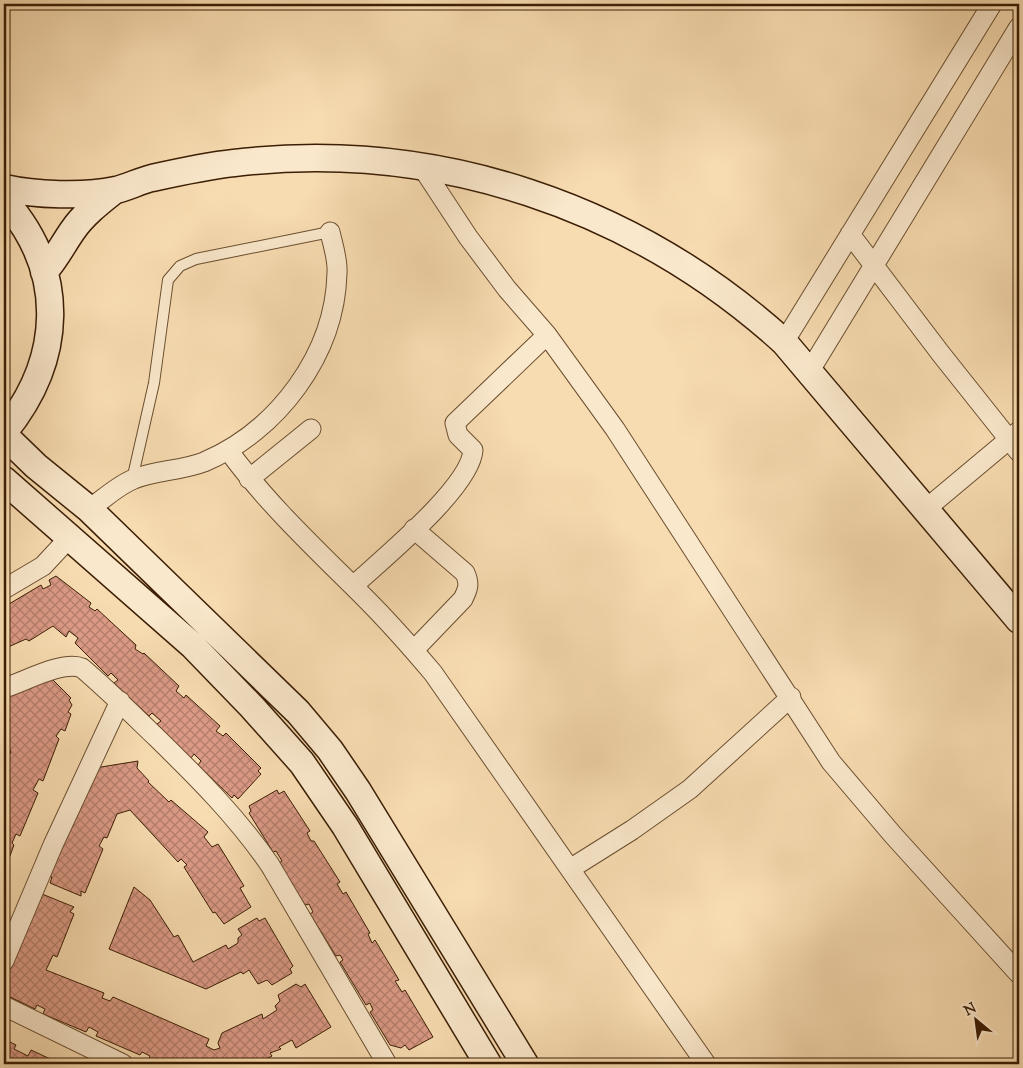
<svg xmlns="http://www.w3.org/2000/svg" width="1023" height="1068" font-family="'Sorts Mill Goudy',serif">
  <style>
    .building { fill: url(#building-cross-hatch); stroke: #3b1e04 }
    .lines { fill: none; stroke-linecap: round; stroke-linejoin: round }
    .lane-casing { stroke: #6a4e2f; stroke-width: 12 }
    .street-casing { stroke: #6a4e2f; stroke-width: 21 }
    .secondary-casing { stroke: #3b1e04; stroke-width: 29 }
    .lane { stroke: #fae8cc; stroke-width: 10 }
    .street { stroke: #fae8cc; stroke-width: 19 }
    .secondary { stroke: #fae8cc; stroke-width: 26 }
  </style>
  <defs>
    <pattern id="building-cross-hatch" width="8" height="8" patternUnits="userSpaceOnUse" patternTransform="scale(1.25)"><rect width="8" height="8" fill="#db9a86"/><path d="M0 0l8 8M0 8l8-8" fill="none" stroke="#b37d6b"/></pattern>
  </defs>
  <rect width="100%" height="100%" fill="#f8dcb1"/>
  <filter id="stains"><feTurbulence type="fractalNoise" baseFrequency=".004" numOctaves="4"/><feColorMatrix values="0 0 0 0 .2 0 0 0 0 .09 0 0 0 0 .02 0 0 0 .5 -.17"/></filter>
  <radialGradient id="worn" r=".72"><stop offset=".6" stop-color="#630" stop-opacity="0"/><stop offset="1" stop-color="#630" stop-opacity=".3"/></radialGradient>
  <path class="building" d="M 56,576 L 91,603 L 89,607 L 95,611 L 97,609 L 136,645 L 135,649 L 143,654 L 144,653 L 179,686 L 176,691 L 184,698 L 186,695 L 220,726 L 216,731 L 223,736 L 226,733 L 261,768 L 258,771 L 261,774 L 238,799 L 234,795 L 232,798 L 198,765 L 201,761 L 194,754 L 191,758 L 157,724 L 161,721 L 152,713 L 149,716 L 114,683 L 118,680 L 111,673 L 108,676 L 75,643 L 78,638 L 69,631 L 66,637 L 53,626 L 29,641 L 26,639 L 6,648 L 7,653 L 4,654 L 4,613 L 7,612 L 4,607 L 41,585 L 43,589 L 51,585 L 49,580 Z
    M 51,678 L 71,698 L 69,700 L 72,705 L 68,712 L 71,714 L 65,731 L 61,729 L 56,736 L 59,739 L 43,781 L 39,779 L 33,790 L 38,793 L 20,836 L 16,834 L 12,843 L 14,845 L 4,872 L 4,776 L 6,776 L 9,764 L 7,753 L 11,753 L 4,735 L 4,697 Z
    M 138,761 L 137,768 L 149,781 L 148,782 L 169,802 L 171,800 L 208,832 L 204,837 L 212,847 L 218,844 L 244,886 L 240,888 L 251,907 L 224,924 L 215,912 L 213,913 L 184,867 L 187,865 L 181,859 L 178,862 L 130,810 L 117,814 L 107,838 L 104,837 L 99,846 L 103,849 L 85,893 L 81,891 L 81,896 L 50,883 L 52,877 L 48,876 L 95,768 Z
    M 277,790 L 279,794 L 284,791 L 310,831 L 307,833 L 311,841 L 314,841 L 340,882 L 337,884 L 343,894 L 346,892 L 370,933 L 368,934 L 372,943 L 375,940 L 399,980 L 395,981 L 402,992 L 405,990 L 433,1037 L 409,1050 L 405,1045 L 401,1048 L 390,1045 L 370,1012 L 373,1010 L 370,1003 L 366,1005 L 340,962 L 343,960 L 340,955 L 336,956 L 310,914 L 313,912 L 309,904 L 305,905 L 279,863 L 282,861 L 276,851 L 273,852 L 249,813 L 251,811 L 249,806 Z
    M 134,887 L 150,900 L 174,937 L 178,935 L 193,962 L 226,945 L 228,949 L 238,943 L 238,938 L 242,935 L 238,929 L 257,918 L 259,921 L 265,918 L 293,966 L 290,969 L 292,973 L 272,985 L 267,980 L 258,984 L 249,970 L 243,974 L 241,972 L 206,989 L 109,949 Z
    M 42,894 L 74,907 L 70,912 L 74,914 L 57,957 L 53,955 L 46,970 L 104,993 L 102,998 L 110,1001 L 113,997 L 209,1039 L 206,1046 L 214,1050 L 220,1048 L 218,1043 L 222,1033 L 262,1014 L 263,1019 L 277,1010 L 275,1006 L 280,1001 L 278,995 L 296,984 L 301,987 L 305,984 L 331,1027 L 296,1048 L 292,1040 L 279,1047 L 281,1049 L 270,1053 L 272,1056 L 255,1064 L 159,1064 L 149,1060 L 150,1056 L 142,1052 L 140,1055 L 96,1036 L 98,1032 L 89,1027 L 86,1032 L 43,1014 L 45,1009 L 37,1005 L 35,1009 L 4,994 L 4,976 Z
    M 4,1039 L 16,1045 L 14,1049 L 28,1056 L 31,1050 L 61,1064 L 4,1064 Z"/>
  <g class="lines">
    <g class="lane-casing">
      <path id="lane" d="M 132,480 L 154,383 L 168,280 L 180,266 L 196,259 L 330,232"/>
    </g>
    <g class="street-casing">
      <path id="street" d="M 422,167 L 468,237 L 507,289 L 547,335 L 615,429 L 831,762 L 893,835 L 1019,974
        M 850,234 L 941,354 L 1019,452
        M 784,342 L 992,4
        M 809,372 L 1019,27
        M 228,450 C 268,505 318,551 366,599 C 390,623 411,647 433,673 L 706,1064
        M 249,479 L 311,429
        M 927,508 L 1019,431
        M 89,509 C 104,499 118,485 134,479 C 156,470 181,471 204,462 C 277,431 335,355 337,273 C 338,260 333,245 330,232
        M 353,586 C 381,560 471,487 473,450 L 458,435 L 455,423 L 547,335
        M 4,589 L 43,566 L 69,538
        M 414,650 L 463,599 C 468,589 470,584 465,573 L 414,529
        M 4,688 C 24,682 63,660 82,668 C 108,690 132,714 157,738 C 198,778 237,817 270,865 L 387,1064
        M 570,869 L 632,830 L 690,789 L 791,697
        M 4,961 L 53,845 L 120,701
        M 4,1006 L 123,1064"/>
    </g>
    <g class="secondary-casing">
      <path id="secondary" d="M 4,188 C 35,195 84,197 116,190 C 128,187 140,181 152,178 C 179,172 206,166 234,163 C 436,139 634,206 784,342 L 1019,620
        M 4,200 C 68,272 63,360 4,432
        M 44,272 C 56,259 63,244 73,230 C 84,214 100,202 115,190
        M 4,435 L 36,466 L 89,509 L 298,712 L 330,750 L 358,791 L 525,1064
        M 4,480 L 192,645 L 252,707 L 302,763 L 345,826 L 488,1064"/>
    </g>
    <use href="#lane" class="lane"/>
    <use href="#street" class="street"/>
    <use href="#secondary" class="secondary"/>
  </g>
  <rect width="1023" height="1068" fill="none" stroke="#f8dcb1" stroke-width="20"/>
  <rect x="5" y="5" width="1013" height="1058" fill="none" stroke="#3b1e04" stroke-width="2.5"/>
  <rect x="10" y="10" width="1003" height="1048" fill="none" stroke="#3b1e04"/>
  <g transform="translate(976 1020) rotate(331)" stroke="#fae8cc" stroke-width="4" paint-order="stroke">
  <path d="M0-4L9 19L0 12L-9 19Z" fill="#3b1e04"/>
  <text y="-8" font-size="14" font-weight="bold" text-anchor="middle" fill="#3b1e04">N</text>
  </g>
  <rect width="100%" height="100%" filter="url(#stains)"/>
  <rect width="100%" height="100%" fill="url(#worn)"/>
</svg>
